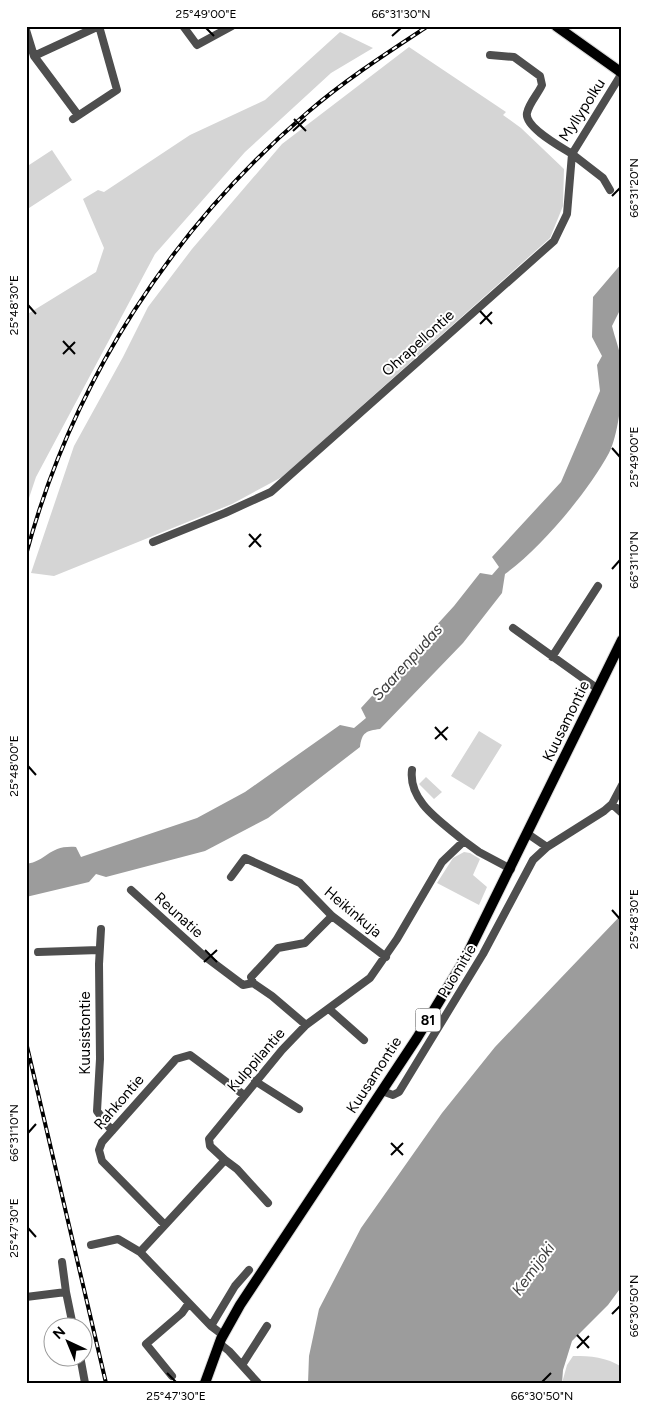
<svg xmlns="http://www.w3.org/2000/svg" width="648" height="1409" font-family="Figtree,sans-serif">
  <style>
    .green { fill: #d5d5d5 }
    .water { fill: #9c9c9c }
    .lines { fill: none; stroke-linecap: round; stroke-linejoin: round }
    .major-casing { stroke: #dbdbdb; stroke-width: 12 }
    .minor { stroke: #4e4e4e; stroke-width: 8 }
    .major { stroke: #000; stroke-width: 10 }
    .rail-casing { stroke: #000; stroke-width: 4 }
    .rail { stroke: #fff; stroke-width: 2; stroke-dasharray: 5.5; stroke-linecap: butt }
    .ticks { fill: none; stroke: #000; stroke-width: 2 }
    .labels { text-anchor: middle; dominant-baseline: central; stroke-width: 4; stroke-linejoin: round; paint-order: stroke }
    .shield { fill: #fff; stroke: #4c4c4c; stroke-width: 1 }
    .shield-label { font-size: 14px; font-weight: bold; fill: #000 }
    .street-label { font-size: 15px; fill: #000; stroke: #fff }
    .water-label { font-size: 16px; font-style: italic; fill: #3d3d3d; stroke: #fff }
    .neatline { fill: none; stroke: #000; stroke-width: 2 }
    .ticks-label { font-size: 12px; text-anchor: middle; fill: #000 }
  </style>
  <rect width="100%" height="100%" fill="#fff"/>
  <path class="green" d="M 340,32 L 373,48 L 331,73 L 245,152 L 155,254 L 36,477 L 26,507 L 26,315 L 96,272 L 104,248 L 83,199 L 98,190 L 104,192 L 190,135 L 265,100 Z
    M 409,47 L 506,112 L 503,115 L 521,128 L 564,169 L 563,206 L 550,238 L 282,477 L 232,504 L 54,576 L 31,573 L 74,446 L 123,357 L 148,307 L 192,249 L 282,144 Z
    M 52,150 L 72,180 L 26,210 L 26,167 Z
    M 479,731 L 502,745 L 474,790 L 451,776 Z
    M 426,777 L 442,792 L 434,799 L 419,784 Z
    M 464,852 L 470,853 L 480,859 L 473,875 L 487,887 L 479,905 L 437,883 L 453,858 Z
    M 573,1356 C 591,1356 606,1357 622,1367 L 622,1383 L 562,1383 L 567,1365 Z"/>
  <path class="water" d="M 622,263 L 622,306 L 612,326 C 615,338 620,351 622,363 C 624,385 619,434 609,453 C 588,492 541,548 505,574 L 502,593 L 463,643 L 380,729 C 366,731 362,732 360,747 L 268,818 L 205,851 L 106,877 L 96,874 L 89,882 L 26,897 L 26,864 C 48,861 48,845 76,847 L 81,857 L 197,818 L 245,792 L 340,725 L 354,728 L 366,718 L 361,708 L 454,606 L 480,573 L 492,575 L 499,567 L 492,557 L 561,482 L 600,391 L 597,365 L 602,356 L 592,337 L 593,297 Z
    M 622,914 L 622,1286 L 608,1305 L 572,1341 L 563,1370 L 562,1383 L 308,1383 L 309,1356 L 319,1309 L 361,1228 L 442,1113 L 495,1047 Z"/>
  <g class="lines">
    <g class="major-casing">
      <path id="major" d="M 556,26 L 622,73
        M 205,1383 L 221,1339 L 240,1305 L 417,1038 L 466,957 L 622,640"/>
    </g>
    <path class="minor" d="M 183,26 L 197,45 L 232,26
      M 26,30 L 34,56 L 78,115
      M 490,55 L 514,57 L 540,76 L 542,85 C 538,94 529,103 527,113 C 524,127 561,147 572,154 L 622,73
      M 34,56 L 99,26 L 117,90 L 73,119
      M 153,542 L 225,513 L 271,492 L 554,241 L 567,214 L 572,154 L 603,178 L 610,190
      M 513,628 L 598,689
      M 552,657 L 598,586
      M 412,770 C 408,802 442,822 464,841
      M 612,804 L 622,813
      M 528,834 L 547,847
      M 231,877 L 245,858 L 300,883 L 332,916 L 386,957
      M 131,890 L 203,955 L 243,985 L 253,983 L 272,996 L 306,1025
      M 101,929 L 99,964 L 100,1059 L 97,1111 L 112,1131
      M 38,952 L 99,950
      M 253,983 L 251,977 L 278,948 L 305,943 L 332,916
      M 329,1009 L 364,1040
      M 255,1081 L 299,1109
      M 382,1091 L 393,1095 L 399,1092 L 483,954 L 533,860 L 547,847 L 604,811 L 612,804 L 622,785
      M 225,1160 L 237,1169 L 268,1203
      M 165,1225 L 102,1161 L 99,1150 L 102,1142 L 176,1059 L 190,1055 L 244,1095
      M 91,1245 L 118,1239 L 140,1252 L 211,1326 L 223,1335
      M 140,1252 L 225,1160 L 210,1146 L 209,1139 L 282,1050 L 306,1025 L 370,978 L 397,939 L 442,862 L 464,841 L 479,852 L 511,869
      M 66,1292 L 73,1326
      M 26,1297 L 66,1292 L 62,1262
      M 211,1326 L 235,1286 L 249,1270
      M 219,1343 L 229,1351 L 258,1383
      M 80,1356 L 85,1383
      M 242,1365 L 267,1326
      M 172,1376 L 146,1344 L 182,1313 L 189,1303"/>
    <use href="#major" class="major"/>
    <g class="rail-casing">
      <path id="rail" d="M 26,555 C 72,382 172,228 308,112 C 345,80 387,53 428,26
        M 26,1042 L 106,1383"/>
    </g>
    <use href="#rail" class="rail"/>
  </g>
  <path class="ticks" d="M 206,28 L 214,36M 392,36 L 401,28M 294,119 L 306,131M 293,131 L 306,119M 612,196 L 620,188M 28,305 L 36,314M 480,311 L 492,324M 480,324 L 492,312M 63,341 L 75,354M 63,354 L 75,342M 612,448 L 620,457M 249,534 L 261,547M 249,547 L 261,534M 612,569 L 620,560M 435,727 L 447,740M 435,739 L 448,727M 28,766 L 36,775M 612,910 L 620,919M 205,950 L 217,962M 204,962 L 217,950M 28,1133 L 36,1124M 391,1143 L 403,1155M 391,1155 L 403,1143M 28,1228 L 36,1237M 612,1314 L 620,1306M 577,1335 L 589,1348M 577,1348 L 589,1336M 167,1373 L 176,1382M 542,1382 L 551,1373"/>
  <g class="labels">
    <rect class="shield" x="415.5" y="1008.5" width="25" height="23" rx="4"/>
    <g class="shield-label">
      <text x="428" y="1020">81</text>
    </g>
    <g class="street-label">
      <text transform="translate(582 110) rotate(-57)">Myllypolku</text>
      <text transform="translate(418 343) rotate(-42)">Ohrapellontie</text>
      <text transform="translate(566 721) rotate(-64)">Kuusamontie</text>
      <text transform="translate(353 912) rotate(40)">Heikinkuja</text>
      <text transform="translate(179 915) rotate(42)">Reunatie</text>
      <text transform="translate(457 971) rotate(-59)">Puomitie</text>
      <text transform="translate(85 1033) rotate(-90)">Kuusistontie</text>
      <text transform="translate(256 1060) rotate(-49)">Kulppilantie</text>
      <text transform="translate(374 1075) rotate(-57)">Kuusamontie</text>
      <text transform="translate(119 1102) rotate(-49)">Rahkontie</text>
    </g>
    <g class="water-label">
      <text transform="translate(407 662) rotate(-48)">Saarenpudas</text>
      <text transform="translate(533 1269) rotate(-54)">Kemijoki</text>
    </g>
  </g>
  <rect width="648" height="1409" fill="none" stroke="#ffffff" stroke-width="55"/>
  <g transform="translate(68 1342) rotate(316)"><circle r="24" fill="#ffffff" stroke="#999999"/>
  <path d="M0-4L9 19L0 12L-9 19Z" fill="#000000"/>
  <text y="-8" font-size="14" font-weight="bold" text-anchor="middle" fill="#000000">N</text>
  </g>
  <rect x="28" y="28" width="592" height="1354" class="neatline"/>
  <g class="ticks-label">
    <text x="206" y="18">25°49'00"E</text>
    <text x="401" y="18">66°31'30"N</text>
    <text transform="translate(634 188) rotate(-90)" y="4">66°31'20"N</text>
    <text transform="translate(14 305) rotate(-90)" y="4">25°48'30"E</text>
    <text transform="translate(634 457) rotate(-90)" y="4">25°49'00"E</text>
    <text transform="translate(634 560) rotate(-90)" y="4">66°31'10"N</text>
    <text transform="translate(14 766) rotate(-90)" y="4">25°48'00"E</text>
    <text transform="translate(634 919) rotate(-90)" y="4">25°48'30"E</text>
    <text transform="translate(14 1133) rotate(-90)" y="4">66°31'10"N</text>
    <text transform="translate(14 1228) rotate(-90)" y="4">25°47'30"E</text>
    <text transform="translate(634 1306) rotate(-90)" y="4">66°30'50"N</text>
    <text x="176" y="1400">25°47'30"E</text>
    <text x="542" y="1400">66°30'50"N</text>
  </g>
</svg>
